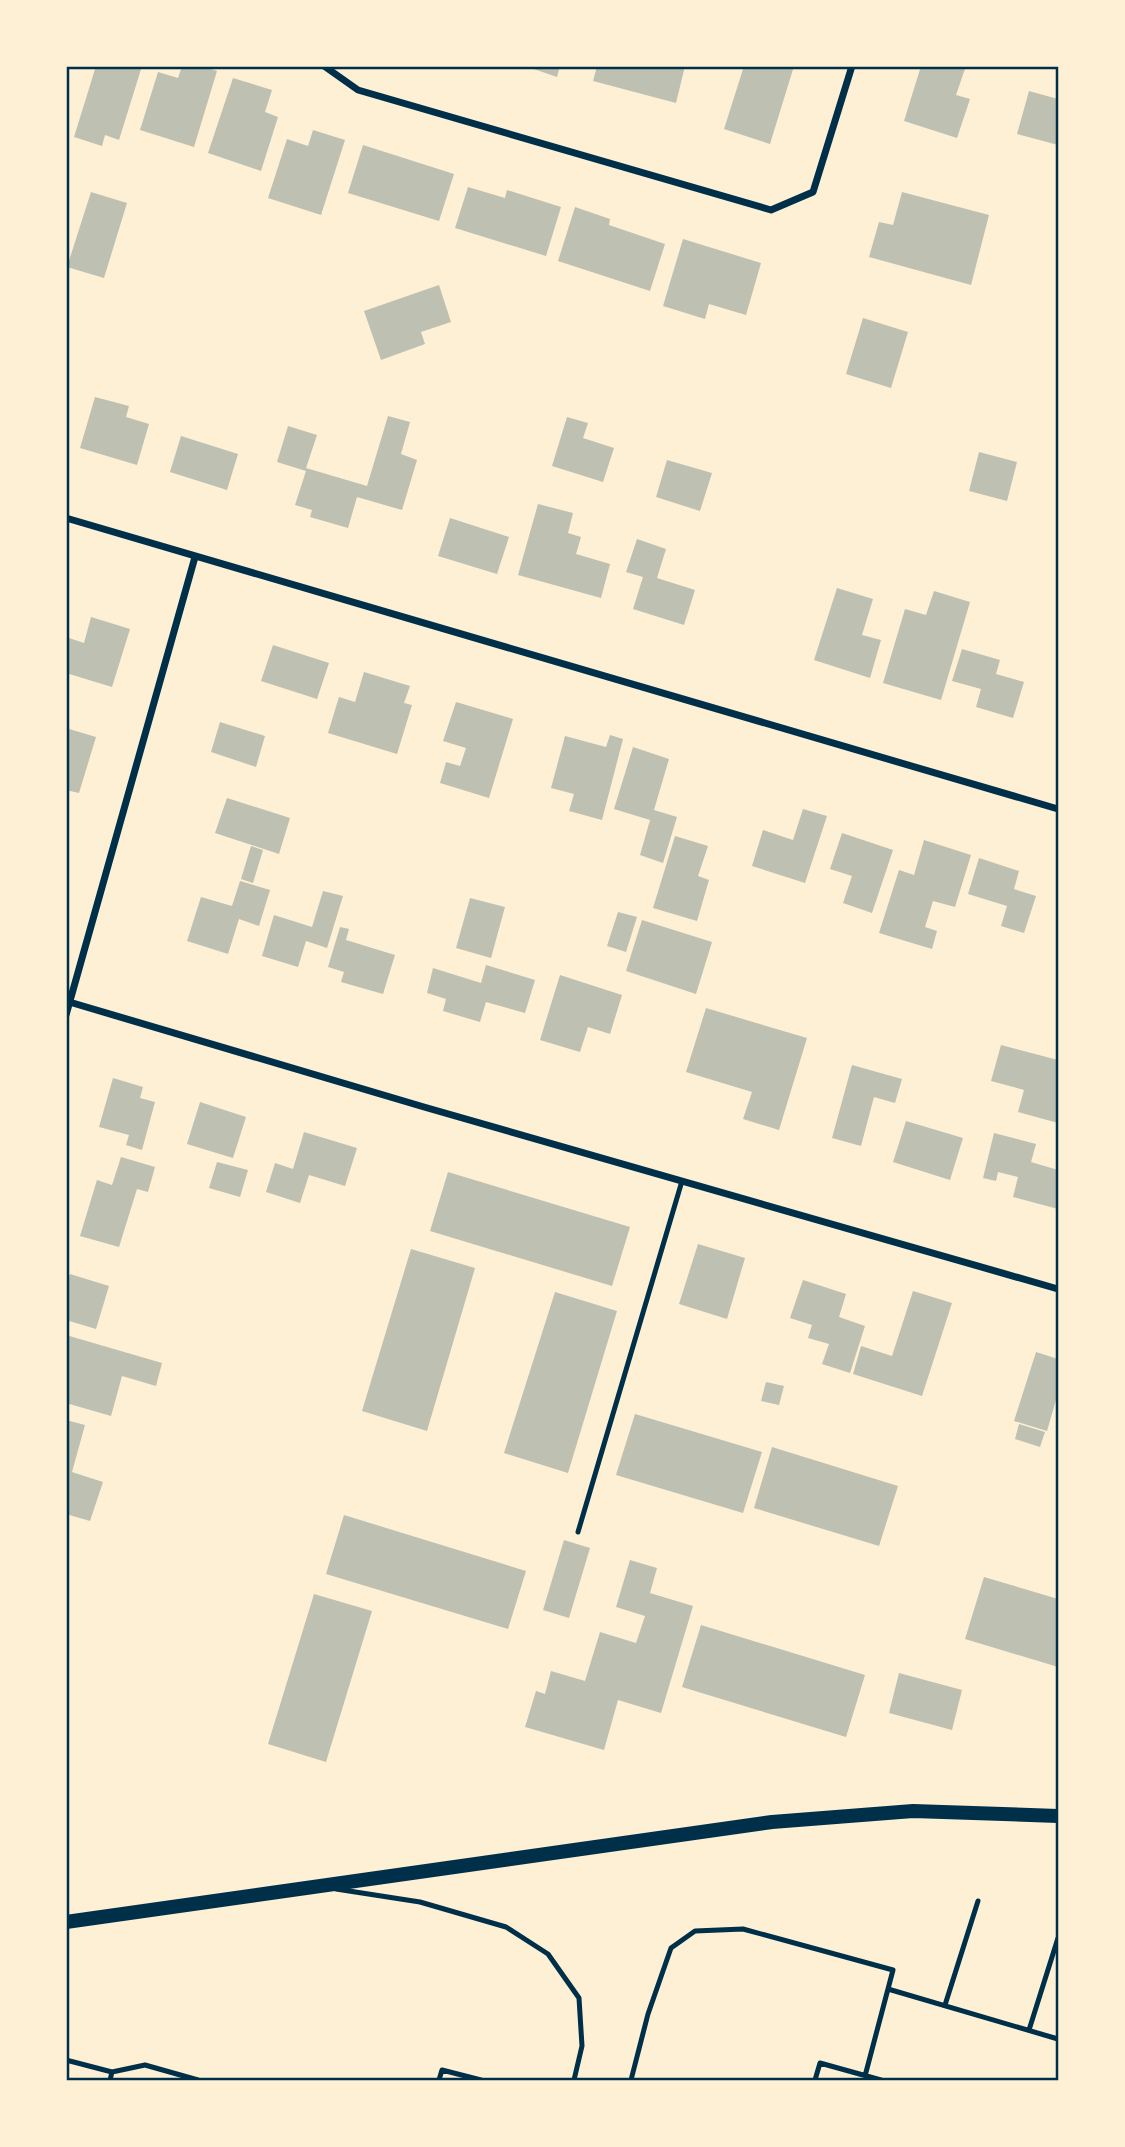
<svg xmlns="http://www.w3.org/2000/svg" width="1125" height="2147" font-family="Raleway,sans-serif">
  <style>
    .building { fill: #bec0b2 }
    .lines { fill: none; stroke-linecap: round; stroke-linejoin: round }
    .service { stroke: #003049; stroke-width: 5 }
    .minor { stroke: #003049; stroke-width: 7 }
    .secondary { stroke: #003049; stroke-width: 14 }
    .neatline { fill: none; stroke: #003049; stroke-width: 2.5 }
  </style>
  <rect width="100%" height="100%" fill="#fdf0d5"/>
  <path class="building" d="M 96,66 L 142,66 L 119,140 L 105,135 L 102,146 L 74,137 Z
    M 182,66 L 201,66 L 217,71 L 194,147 L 140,130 L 158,72 L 178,78 Z
    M 525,66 L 560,66 L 557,77 Z
    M 597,66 L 685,66 L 676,103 L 593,81 Z
    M 744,66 L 794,66 L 770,144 L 724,129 Z
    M 921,66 L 966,66 L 956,95 L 970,99 L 957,138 L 904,121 Z
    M 233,78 L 272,90 L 265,112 L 278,117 L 261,171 L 208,153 Z
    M 1029,91 L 1058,99 L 1058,145 L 1017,134 Z
    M 313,130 L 345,140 L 321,215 L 268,198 L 287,139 L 308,146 Z
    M 363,145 L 454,174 L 439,221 L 348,193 Z
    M 468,187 L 505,198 L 507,190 L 561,207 L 546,256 L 455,228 Z
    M 91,192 L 127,203 L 104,278 L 67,267 Z
    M 902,192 L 989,215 L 971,285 L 869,257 L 879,222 L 893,225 Z
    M 575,207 L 610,219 L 609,225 L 665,244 L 650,291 L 558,261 Z
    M 683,239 L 761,263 L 746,315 L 709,304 L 705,319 L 663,306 Z
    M 439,285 L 451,322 L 421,332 L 425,344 L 381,360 L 364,311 Z
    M 863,318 L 908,332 L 891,388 L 846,374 Z
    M 95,397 L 129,406 L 126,417 L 149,424 L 137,465 L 80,448 Z
    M 388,416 L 410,422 L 401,454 L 417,460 L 402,510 L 357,497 L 348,528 L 310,517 L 312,510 L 295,505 L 306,471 L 277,462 L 288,426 L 317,435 L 306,468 L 367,486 Z
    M 567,417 L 588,423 L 583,438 L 614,448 L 603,482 L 552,466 Z
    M 181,436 L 238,454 L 227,490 L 170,472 Z
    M 979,452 L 1017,462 L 1007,501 L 969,491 Z
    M 667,460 L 712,473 L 700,511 L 656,497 Z
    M 538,504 L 573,513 L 568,533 L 581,537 L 576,554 L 610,564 L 601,598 L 518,575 Z
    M 450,518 L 509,537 L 497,574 L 438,556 Z
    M 637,539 L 666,549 L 657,578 L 695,590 L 684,625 L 633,609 L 643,577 L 626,572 Z
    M 837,588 L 873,599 L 862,635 L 881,640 L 870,678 L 814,660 Z
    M 934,591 L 970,602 L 941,700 L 883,683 L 905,609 L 926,615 Z
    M 91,617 L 130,629 L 112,687 L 66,673 L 66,637 L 84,643 Z
    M 273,645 L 329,663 L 317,699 L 261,681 Z
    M 962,649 L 1000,660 L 996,674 L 1024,682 L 1013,718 L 976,707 L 981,689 L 952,681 Z
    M 364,672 L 410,686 L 404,703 L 412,705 L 397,754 L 328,733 L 339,697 L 355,702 Z
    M 456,702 L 513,719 L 489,798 L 440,783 L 446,762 L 460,766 L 466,748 L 443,741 Z
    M 220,722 L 265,736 L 256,767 L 211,752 Z
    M 66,728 L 96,737 L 79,793 L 66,790 Z
    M 610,735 L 623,739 L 602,820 L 569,811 L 574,794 L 551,788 L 565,736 L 606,747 Z
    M 633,747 L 669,759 L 654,810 L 677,817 L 663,863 L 640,855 L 650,820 L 614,809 Z
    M 227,798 L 290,818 L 279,854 L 215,833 Z
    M 803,809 L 827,816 L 805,883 L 752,866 L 763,830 L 793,840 Z
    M 842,833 L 893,850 L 872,913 L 843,903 L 852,876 L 830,869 Z
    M 675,836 L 708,846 L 698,876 L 709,880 L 697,921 L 653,908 Z
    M 924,840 L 971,855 L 955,907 L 933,901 L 925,927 L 937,931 L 932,949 L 879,933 L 899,870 L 914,875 Z
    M 251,846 L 263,850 L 253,883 L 241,879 Z
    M 979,858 L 1019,871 L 1014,889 L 1036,896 L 1024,933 L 1001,926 L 1007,906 L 968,894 Z
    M 240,881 L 270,890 L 259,926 L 239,919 L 228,954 L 187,941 L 201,897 L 232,906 Z
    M 323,891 L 343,896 L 327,948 L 306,941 L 298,967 L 262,956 L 274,915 L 312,927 Z
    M 470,898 L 505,907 L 491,958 L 456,948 Z
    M 618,912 L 637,917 L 626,952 L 607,946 Z
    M 642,920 L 712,942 L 696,994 L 626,971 Z
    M 340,927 L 349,929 L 346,940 L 395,955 L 383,994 L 341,982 L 344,972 L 328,967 Z
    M 486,965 L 535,980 L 525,1013 L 486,1002 L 480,1022 L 443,1011 L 446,999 L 427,993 L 433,968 L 481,983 Z
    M 560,975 L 622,995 L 610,1034 L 588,1027 L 580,1052 L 540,1040 Z
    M 706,1008 L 807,1038 L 779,1130 L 743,1119 L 752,1092 L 686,1072 Z
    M 1001,1045 L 1058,1060 L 1058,1123 L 1018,1112 L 1024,1090 L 991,1081 Z
    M 852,1065 L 902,1079 L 895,1103 L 874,1097 L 861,1146 L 832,1138 Z
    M 113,1078 L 143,1087 L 140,1098 L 155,1102 L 142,1150 L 126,1145 L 129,1135 L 99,1127 Z
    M 200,1102 L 246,1117 L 233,1158 L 187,1144 Z
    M 906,1121 L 963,1138 L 950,1180 L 893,1162 Z
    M 304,1132 L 357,1148 L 345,1186 L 309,1175 L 300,1203 L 266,1192 L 275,1163 L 293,1169 Z
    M 994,1133 L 1036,1144 L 1031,1162 L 1058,1170 L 1058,1209 L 1013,1197 L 1018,1177 L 998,1172 L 996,1181 L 983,1178 Z
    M 121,1157 L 155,1167 L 148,1192 L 137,1189 L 119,1247 L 80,1236 L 97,1180 L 112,1185 Z
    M 217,1162 L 248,1170 L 240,1197 L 209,1188 Z
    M 448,1172 L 630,1227 L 612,1286 L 430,1231 Z
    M 698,1244 L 745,1258 L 727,1319 L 679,1304 Z
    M 411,1249 L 475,1268 L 427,1431 L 362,1411 Z
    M 70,1274 L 109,1286 L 96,1329 L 66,1320 L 66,1284 Z
    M 803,1280 L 846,1294 L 839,1317 L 865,1326 L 850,1373 L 822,1364 L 829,1344 L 808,1338 L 812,1325 L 790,1318 Z
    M 913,1291 L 952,1303 L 922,1396 L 853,1374 L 861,1346 L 892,1356 Z
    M 555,1292 L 617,1311 L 568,1473 L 504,1453 Z
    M 66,1335 L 162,1363 L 156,1386 L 122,1376 L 111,1416 L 66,1403 Z
    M 1036,1352 L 1058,1359 L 1058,1393 L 1047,1431 L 1014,1421 Z
    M 766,1382 L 784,1386 L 779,1405 L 761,1401 Z
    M 635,1414 L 762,1452 L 743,1513 L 616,1475 Z
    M 66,1420 L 85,1425 L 72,1472 L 103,1482 L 90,1521 L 66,1514 L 66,1481 L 69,1472 L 66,1471 Z
    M 1019,1424 L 1045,1432 L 1040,1447 L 1015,1439 Z
    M 772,1447 L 898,1486 L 879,1546 L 754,1508 Z
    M 344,1515 L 526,1571 L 508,1629 L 326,1574 Z
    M 564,1540 L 590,1548 L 569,1618 L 543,1610 Z
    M 630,1560 L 657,1568 L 650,1593 L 693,1606 L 661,1713 L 618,1700 L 604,1750 L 525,1727 L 536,1691 L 545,1694 L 551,1671 L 585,1681 L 600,1632 L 636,1643 L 645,1616 L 616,1607 Z
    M 984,1577 L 1058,1599 L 1058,1667 L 965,1639 Z
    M 314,1594 L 372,1611 L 326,1762 L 268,1744 Z
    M 701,1625 L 865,1675 L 846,1737 L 682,1687 Z
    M 899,1673 L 962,1690 L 952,1730 L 889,1713 Z"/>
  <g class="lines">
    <path class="service" d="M 578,1532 L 682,1181
      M 336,1889 L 420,1902 L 506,1927 L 548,1954 L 579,1998 L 582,2046 L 574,2080
      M 888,1989 L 1058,2039
      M 945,2005 L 978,1901
      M 1029,2030 L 1058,1938
      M 66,2060 L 112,2072
      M 110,2080 L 112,2072 L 145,2065 L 198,2080
      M 439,2080 L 442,2070 L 481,2080
      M 631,2080 L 648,2014 L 671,1948 L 695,1931 L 743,1929 L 893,1970 L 865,2076
      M 815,2080 L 820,2063 L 881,2080"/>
    <path class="minor" d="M 324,66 L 358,90 L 771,210 L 813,192 L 852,66
      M 66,518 L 1058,809
      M 66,1001 L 424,1107 L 1058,1289
      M 66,1015 L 195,557"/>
    <path class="secondary" d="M 66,1922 L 772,1822 L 913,1811 L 1058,1816"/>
  </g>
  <rect width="1125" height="2147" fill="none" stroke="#fdf0d5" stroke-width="136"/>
  <rect x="68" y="68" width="989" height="2011" class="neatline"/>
</svg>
